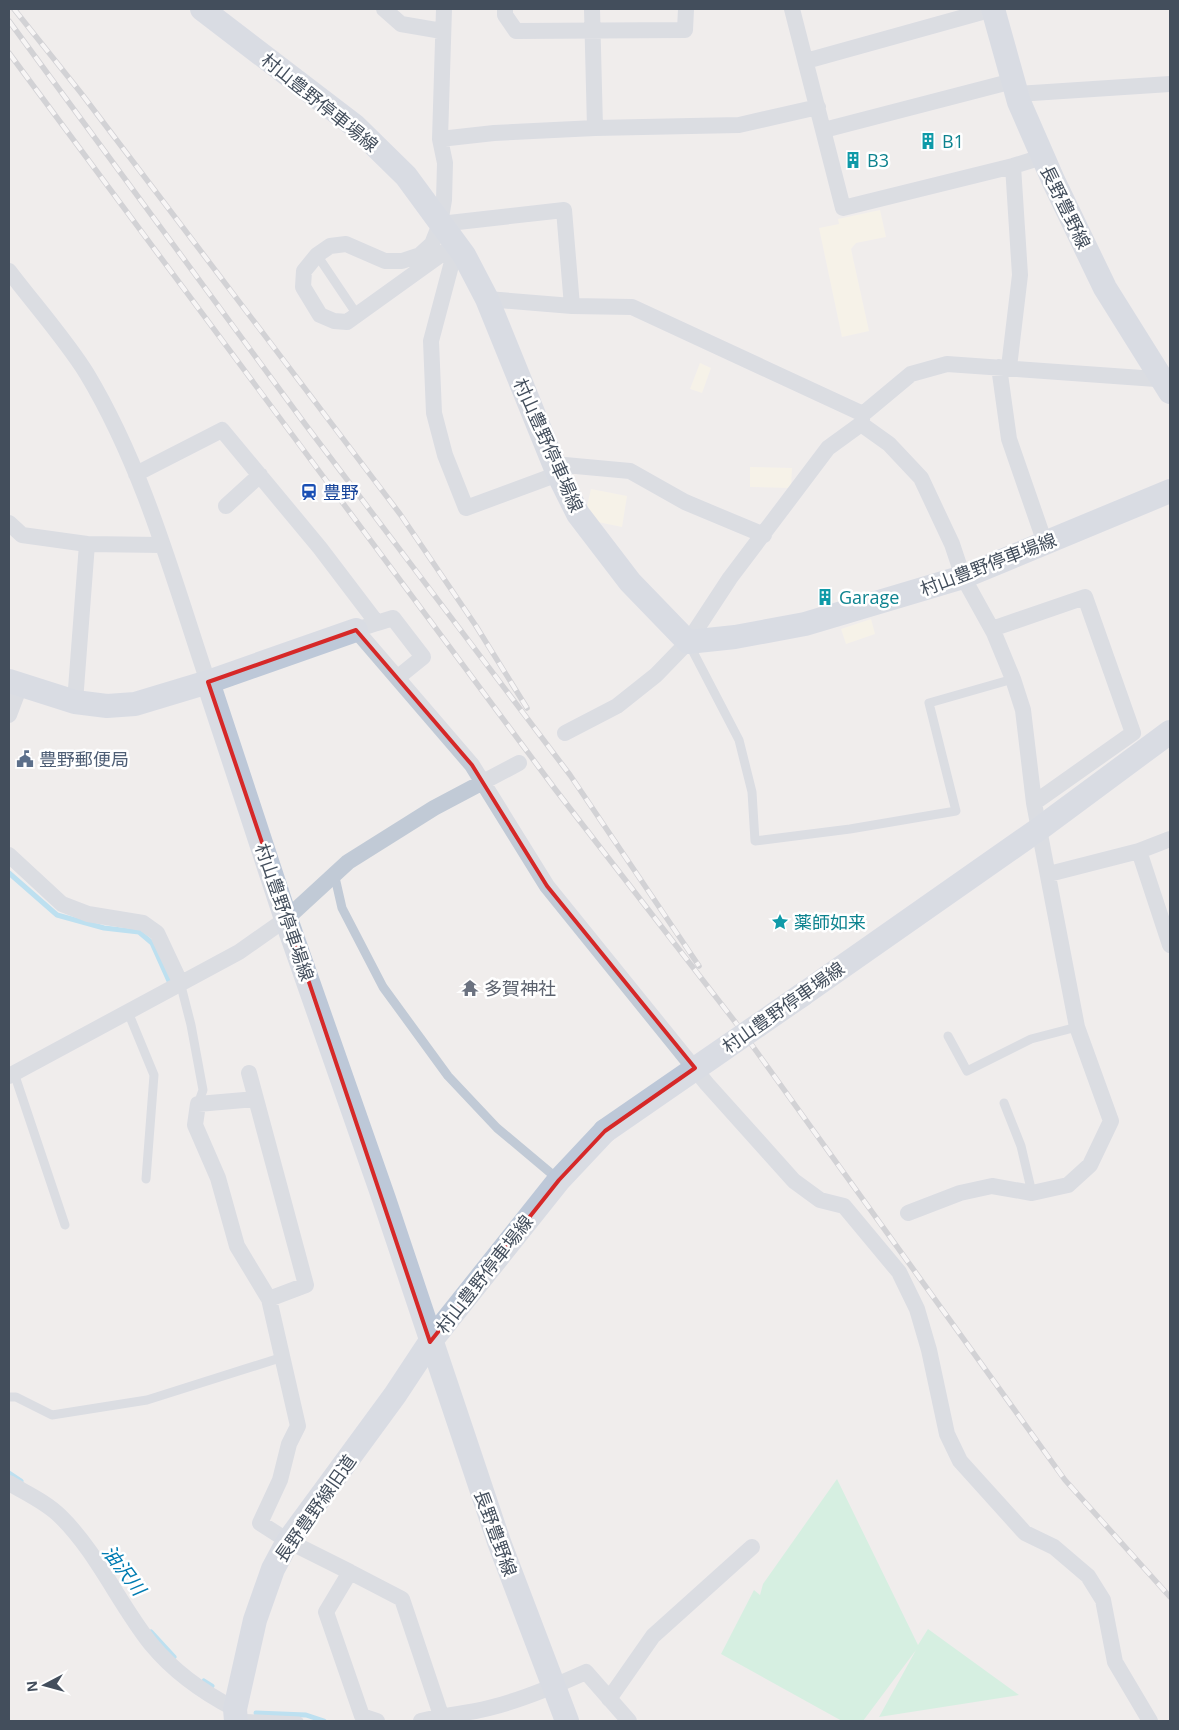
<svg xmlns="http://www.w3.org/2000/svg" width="1179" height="1730" font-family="'Open Sans','Noto Sans JP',sans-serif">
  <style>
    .commercial { fill: #fdf8e3 }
    .green { fill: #b6f2d3 }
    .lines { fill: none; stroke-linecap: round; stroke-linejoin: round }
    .stream { stroke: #7fd0f3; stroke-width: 5 }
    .lane { stroke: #c1cad6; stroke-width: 9 }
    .street { stroke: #c1cad6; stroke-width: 16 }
    .secondary { stroke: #bdc8d8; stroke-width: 24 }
    .rail-casing { stroke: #aeb1b8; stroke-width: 5.5 }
    .rail { stroke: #fff; stroke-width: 4; stroke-dasharray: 11; stroke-linecap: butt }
    .secondary-bridge { stroke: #bdc8d8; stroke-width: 24 }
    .marked { fill: none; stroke: #d62828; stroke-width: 4; stroke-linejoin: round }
    .labels { text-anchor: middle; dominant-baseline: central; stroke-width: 5; stroke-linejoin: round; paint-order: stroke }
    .street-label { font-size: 18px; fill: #434e5c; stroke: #fff }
    .culture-label { font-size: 18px; fill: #0d838f; stroke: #fff; text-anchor: start }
    .transit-label { font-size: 18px; fill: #164399; stroke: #fff; text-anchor: start }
    .service-label { font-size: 18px; fill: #4e5e75; stroke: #fff; text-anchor: start }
    .worship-label { font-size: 18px; fill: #5b616d; stroke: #fff; text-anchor: start }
    .water-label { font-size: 19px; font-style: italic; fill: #007cb2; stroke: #fff }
  </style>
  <rect width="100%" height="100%" fill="#f0edec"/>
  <path class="commercial" d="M 880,210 L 886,237 L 856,243 L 851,249 L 869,331 L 842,337 L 819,228 L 839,224 L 838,219 Z
    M 700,363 L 711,368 L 702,393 L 690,389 Z
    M 750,467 L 792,468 L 791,488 L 750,487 Z
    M 591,489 L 627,496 L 622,527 L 598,522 L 587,506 Z
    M 871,619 L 875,634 L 846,644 L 841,629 Z"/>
  <path class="green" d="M 837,1479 L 918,1645 L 928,1629 L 1019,1695 L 879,1717 L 916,1650 L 863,1721 L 842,1721 L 721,1654 L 754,1590 L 760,1595 L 763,1584 Z"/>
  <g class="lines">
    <path class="stream" d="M 9,873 L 57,915 L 104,928 L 139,932 L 152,943 L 169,981
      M 9,1473 L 21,1481
      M 151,1632 L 174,1657
      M 204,1681 L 212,1686
      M 256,1713 L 306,1715 L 324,1721"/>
    <path class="lane" d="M 317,255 L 358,316
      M 689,644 L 739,740 L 752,792 L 755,841 L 850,829 L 956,811 L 929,703 L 1013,679
      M 334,873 L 342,908 L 383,987 L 448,1076 L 497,1128 L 559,1180
      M 180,982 L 191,1025 L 203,1090 L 198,1104
      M 128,1012 L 154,1075 L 146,1179
      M 948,1036 L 967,1071 L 1031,1039 L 1077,1027
      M 14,1073 L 65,1225
      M 1004,1103 L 1021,1146 L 1032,1193
      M 9,1397 L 16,1397 L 52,1415 L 147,1400 L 283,1357
      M 237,1718 L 299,1721"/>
    <path class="street" d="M 384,9 L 401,24 L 442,31
      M 444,9 L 440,139 L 445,163 L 444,200 L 440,224 L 432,244 L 420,255 L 402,261 L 385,261 L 346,244 L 330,246 L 317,255 L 304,271 L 303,287 L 320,315 L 334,321 L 347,322 L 457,243
      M 505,9 L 505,15 L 516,31 L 685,30 L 686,9
      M 592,9 L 595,128
      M 792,9 L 843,208 L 1013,166 L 1042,157
      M 806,61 L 993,9
      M 1017,94 L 1170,84
      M 824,130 L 1013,81
      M 440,139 L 494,133 L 595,128 L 739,125 L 818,107
      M 440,224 L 564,210 L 572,306
      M 457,243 L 431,341 L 434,413 L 445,455 L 466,508 L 558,474
      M 9,271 C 34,304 66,340 87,374 C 144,469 173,578 208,682
      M 487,299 L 572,306 L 632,307 L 863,414
      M 999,367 L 1009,439 L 1045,543
      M 1009,367 L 1020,275 L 1013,166
      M 861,424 L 889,444 L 921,478 L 952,544 L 963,577 L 994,633 L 1013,679 L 1023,710 L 1034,803 L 1077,1027 L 1111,1121 L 1090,1165 L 1068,1185 L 1032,1193 L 992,1186 L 960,1193 L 908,1213
      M 554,464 L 630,471 L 685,502 L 764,535
      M 136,474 L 222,430 L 320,548 L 377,623 L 356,630 L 472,765 L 547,886 L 707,1084 L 794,1181 L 820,1200 L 844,1206 L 899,1272 L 917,1309 L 929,1350 L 947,1434 L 960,1461 L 1025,1533 L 1054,1547 L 1088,1576 L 1103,1600 L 1115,1662 L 1150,1721
      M 226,506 L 260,475
      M 9,523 L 22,535 L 87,544
      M 377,623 L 393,618 L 423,657 L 397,678
      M 992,629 L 1085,597 L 1133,733 L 1034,803
      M 75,702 L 87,544 L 161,545
      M 9,715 L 20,686
      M 565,733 L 617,706 L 656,675 L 688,642 L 730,578 L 828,448 L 861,424 L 863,414 L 911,374 L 947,364 L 1170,380
      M 1139,851 L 1170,945
      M 9,855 L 62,904 L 88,914 L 143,923 L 157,933 L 180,982
      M 1049,874 L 1139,851 L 1170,839
      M 249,1073 L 306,1285 L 269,1299
      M 9,1076 L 239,952 L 286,919 L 348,862 L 434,808 L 519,763
      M 256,1099 L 198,1104 L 195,1125 L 218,1178 L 237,1246 L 269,1299 L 298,1426 L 289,1444 L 280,1480 L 260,1523 L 288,1541 L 350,1572 L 326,1612 L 362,1716 L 377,1721
      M 9,1483 C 26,1493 46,1502 60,1516 C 97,1552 119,1604 151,1644 C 174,1672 204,1693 235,1709
      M 350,1572 L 402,1599 L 443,1721
      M 609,1699 L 653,1636 L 752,1547
      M 421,1721 C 443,1715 466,1714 489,1708 C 522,1700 555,1686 586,1672 L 629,1721"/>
    <path class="secondary" d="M 202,9 L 355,126 L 406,176 L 464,255 L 487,299 L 558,474 L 578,514 L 630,582 L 688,642 L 735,637 L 805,624 L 963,577 L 1170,491
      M 993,9 L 1019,102 L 1053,180 L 1105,288 L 1170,392
      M 9,681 L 75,702 L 107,706 L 135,704 L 208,682 L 356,630
      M 208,682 L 286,919 L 384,1199 L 499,1542 L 567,1721
      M 802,995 L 1039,829 L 1170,732
      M 236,1721 L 235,1709 L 255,1620 L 273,1569 L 288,1541 L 395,1395 L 430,1342 L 559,1180 L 605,1131"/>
    <g class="rail-casing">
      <path id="rail" d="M 14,9 L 81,93 L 400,514 L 476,626 L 527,708
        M 9,21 L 305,424 L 570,775 L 699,966
        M 9,53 L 555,789 L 736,1023 L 1065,1480 L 1170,1597"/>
    </g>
    <use href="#rail" class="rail"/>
    <path class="secondary-bridge" d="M 605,1131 L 802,995"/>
  </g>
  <path d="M0 0H1179V1730H0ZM 356,630 L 472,765 L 547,886 L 695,1068 L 605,1131 L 559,1180 L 430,1342 L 208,682 Z" fill="#f0edec" fill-opacity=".55" fill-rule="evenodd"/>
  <path class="marked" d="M 356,630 L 472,765 L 547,886 L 695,1068 L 605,1131 L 559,1180 L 430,1342 L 208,682 Z"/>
  <defs>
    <g id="building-bare" transform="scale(1.35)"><path d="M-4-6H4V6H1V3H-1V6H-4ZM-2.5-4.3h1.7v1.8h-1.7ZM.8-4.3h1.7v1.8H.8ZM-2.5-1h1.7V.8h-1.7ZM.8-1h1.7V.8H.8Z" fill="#0f9aa8" stroke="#fff" stroke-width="2.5" paint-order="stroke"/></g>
    <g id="station-bare" transform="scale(1.35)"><path d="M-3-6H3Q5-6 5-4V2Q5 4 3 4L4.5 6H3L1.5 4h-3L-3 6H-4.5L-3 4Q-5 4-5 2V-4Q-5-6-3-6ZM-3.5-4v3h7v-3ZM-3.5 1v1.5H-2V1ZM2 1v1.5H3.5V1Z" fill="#1a4fb4" stroke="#fff" stroke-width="2.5" paint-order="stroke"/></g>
    <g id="civic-bare" transform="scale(1.35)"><path d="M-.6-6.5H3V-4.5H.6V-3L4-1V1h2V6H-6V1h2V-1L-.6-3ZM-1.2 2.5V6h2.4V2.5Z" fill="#5c6f8a" stroke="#fff" stroke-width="2.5" paint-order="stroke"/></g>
    <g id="sight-bare" transform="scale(1.35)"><path d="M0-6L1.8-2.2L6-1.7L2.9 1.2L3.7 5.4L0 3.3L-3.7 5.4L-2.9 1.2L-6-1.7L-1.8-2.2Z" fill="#0f9aa8" stroke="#fff" stroke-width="2.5" paint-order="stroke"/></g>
    <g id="temple-bare" transform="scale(1.35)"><path d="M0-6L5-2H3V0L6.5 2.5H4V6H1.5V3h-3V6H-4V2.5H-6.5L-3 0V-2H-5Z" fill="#6b7280" stroke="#fff" stroke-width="2.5" paint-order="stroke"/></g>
  </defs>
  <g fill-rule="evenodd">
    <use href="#building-bare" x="928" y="141"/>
    <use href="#building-bare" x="853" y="160"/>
    <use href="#station-bare" x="309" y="492"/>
    <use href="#building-bare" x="825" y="597"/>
    <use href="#civic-bare" x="25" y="759"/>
    <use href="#sight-bare" x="780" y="922"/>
    <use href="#temple-bare" x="470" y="988"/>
  </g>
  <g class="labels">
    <g class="street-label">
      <text transform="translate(320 102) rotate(39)">村山豊野停車場線</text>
      <text transform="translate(1066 207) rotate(64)">長野豊野線</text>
      <text transform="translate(549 445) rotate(66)">村山豊野停車場線</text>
      <text transform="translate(988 564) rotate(-21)">村山豊野停車場線</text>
      <text transform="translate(285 912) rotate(71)">村山豊野停車場線</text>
      <text transform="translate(783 1007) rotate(-35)">村山豊野停車場線</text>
      <text transform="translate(484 1274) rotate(-52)">村山豊野停車場線</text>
      <text transform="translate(315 1508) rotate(-55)">長野豊野線旧道</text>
      <text transform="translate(496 1533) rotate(70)">長野豊野線</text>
    </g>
    <g class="culture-label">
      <text x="942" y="141">B1</text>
      <text x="867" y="160">B3</text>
      <text x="839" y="597">Garage</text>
      <text x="794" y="922">薬師如来</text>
    </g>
    <g class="transit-label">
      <text x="323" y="492">豊野</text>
    </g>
    <g class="service-label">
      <text x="39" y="759">豊野郵便局</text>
    </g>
    <g class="worship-label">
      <text x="484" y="988">多賀神社</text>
    </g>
    <g class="water-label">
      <text transform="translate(124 1570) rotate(53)">油沢川</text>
    </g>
  </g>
  <rect width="1179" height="1730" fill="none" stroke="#434e5c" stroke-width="20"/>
  <g transform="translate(45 1685) rotate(264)" stroke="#ffffff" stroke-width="4" paint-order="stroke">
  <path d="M0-4L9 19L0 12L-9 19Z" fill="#434e5c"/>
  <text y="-8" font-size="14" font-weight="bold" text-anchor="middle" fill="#434e5c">N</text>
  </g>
</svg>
